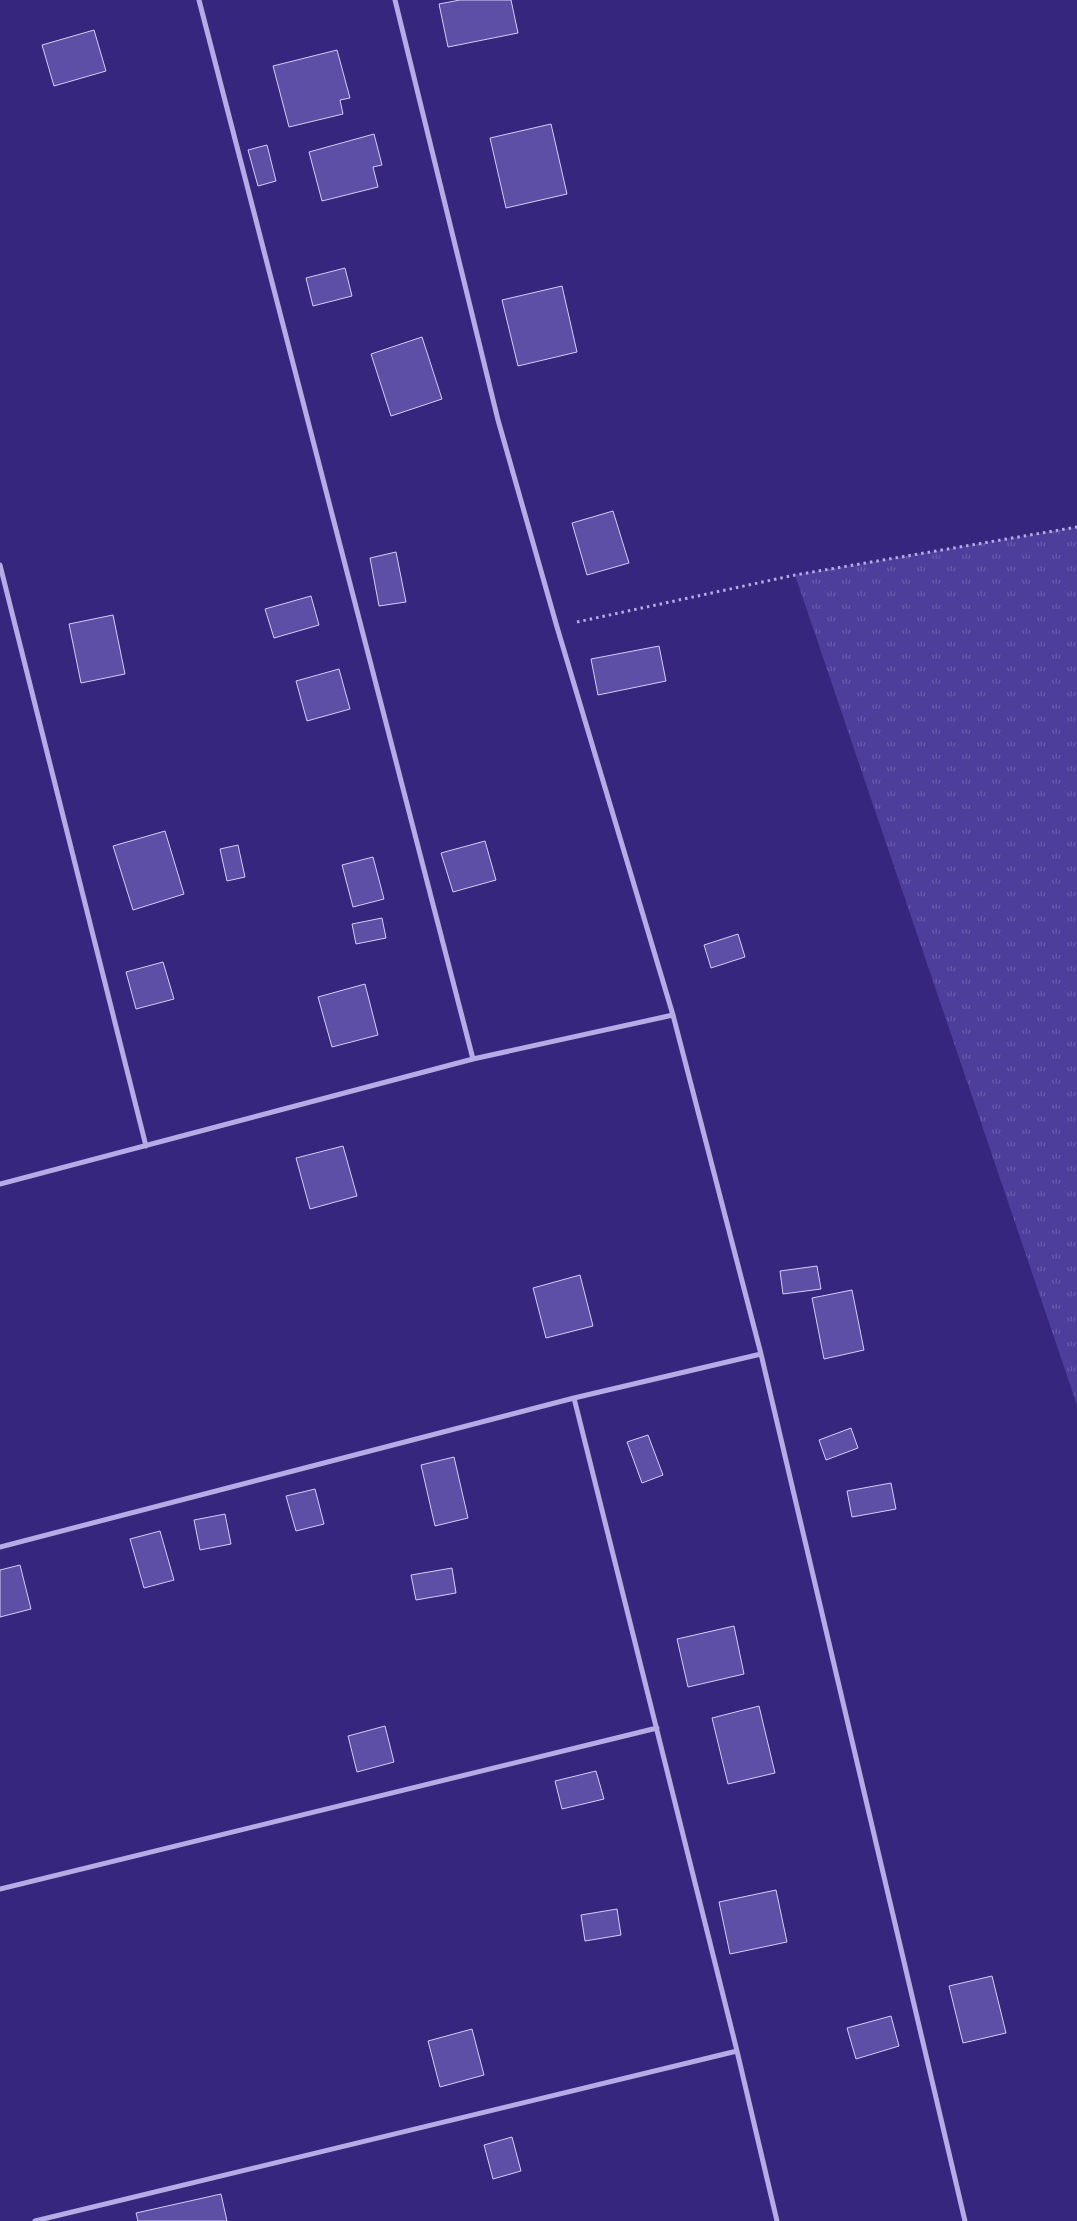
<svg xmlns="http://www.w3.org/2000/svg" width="1077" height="2221" font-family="'Noto Sans',sans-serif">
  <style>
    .grass { fill: url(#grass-tufts) }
    .building { fill: #5e4fa6; stroke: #d5cef4 }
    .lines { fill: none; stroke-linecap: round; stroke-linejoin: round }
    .path { stroke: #b5abe5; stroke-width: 3; stroke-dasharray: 2.5 4; stroke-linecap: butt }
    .minor { stroke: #b5abe5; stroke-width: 5 }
  </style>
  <defs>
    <pattern id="grass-tufts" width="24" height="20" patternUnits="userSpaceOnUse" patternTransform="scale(1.25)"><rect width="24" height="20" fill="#4e3e9c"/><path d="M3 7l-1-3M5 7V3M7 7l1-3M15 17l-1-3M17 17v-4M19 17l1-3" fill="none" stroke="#695bab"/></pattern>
  </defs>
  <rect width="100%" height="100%" fill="#36267d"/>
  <path class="grass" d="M 1077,527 L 1077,1405 L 795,575 Z"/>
  <path class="building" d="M 460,0 L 511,0 L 518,33 L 448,47 L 439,4 Z
    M 94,30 L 106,71 L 54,86 L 42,45 Z
    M 337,50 L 350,98 L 340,100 L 343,114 L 289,127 L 273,66 Z
    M 551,124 L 567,194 L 506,208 L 490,138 Z
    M 374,134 L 382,165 L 373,167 L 378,187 L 322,201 L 309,152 Z
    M 267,145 L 276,181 L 258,186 L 248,150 Z
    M 345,268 L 352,296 L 313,306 L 306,278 Z
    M 562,286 L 577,352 L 518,366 L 502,300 Z
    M 422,337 L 442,399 L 391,416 L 371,354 Z
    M 613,511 L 629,563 L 587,575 L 572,523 Z
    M 396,552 L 406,602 L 379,606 L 370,558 Z
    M 311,596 L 319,625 L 274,638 L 265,609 Z
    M 113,615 L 125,674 L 81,683 L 69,624 Z
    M 659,646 L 666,681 L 598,695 L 591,659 Z
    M 339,669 L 350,709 L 307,721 L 296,681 Z
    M 165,831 L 184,894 L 133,910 L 113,846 Z
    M 485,841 L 496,880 L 453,892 L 441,853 Z
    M 238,845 L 245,877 L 227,881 L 220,849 Z
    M 373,857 L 384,899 L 353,907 L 342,865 Z
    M 382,918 L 386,938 L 356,944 L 352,924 Z
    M 738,934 L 745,957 L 711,968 L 704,945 Z
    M 163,962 L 174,999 L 136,1009 L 126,972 Z
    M 365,984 L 378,1035 L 332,1047 L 318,997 Z
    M 343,1146 L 357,1196 L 310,1209 L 296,1158 Z
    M 817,1266 L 821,1289 L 783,1294 L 780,1271 Z
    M 580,1275 L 593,1326 L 546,1338 L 533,1288 Z
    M 852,1290 L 864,1350 L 824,1359 L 812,1298 Z
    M 851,1428 L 858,1448 L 826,1460 L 819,1440 Z
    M 648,1435 L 663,1475 L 642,1483 L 627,1442 Z
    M 454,1457 L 468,1518 L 435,1526 L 421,1465 Z
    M 891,1483 L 896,1509 L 852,1517 L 847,1491 Z
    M 315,1489 L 324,1524 L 296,1531 L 286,1496 Z
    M 225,1514 L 231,1544 L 200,1550 L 194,1520 Z
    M 160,1531 L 174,1580 L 144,1588 L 130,1539 Z
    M 20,1565 L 31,1609 L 0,1617 L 0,1570 Z
    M 452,1568 L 456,1593 L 416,1600 L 411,1575 Z
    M 734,1626 L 744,1674 L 688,1687 L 677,1639 Z
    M 759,1706 L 775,1773 L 728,1784 L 712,1718 Z
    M 385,1726 L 394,1762 L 357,1772 L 348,1736 Z
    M 596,1771 L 604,1799 L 562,1809 L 555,1781 Z
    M 776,1890 L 787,1942 L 730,1954 L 719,1902 Z
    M 617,1909 L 621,1935 L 585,1941 L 581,1915 Z
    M 992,1976 L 1006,2033 L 963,2043 L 949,1986 Z
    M 891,2016 L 899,2046 L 856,2059 L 847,2028 Z
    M 472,2029 L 484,2075 L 440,2087 L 428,2041 Z
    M 512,2137 L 521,2171 L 493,2179 L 484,2145 Z
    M 221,2194 L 227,2221 L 138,2221 L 136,2213 Z"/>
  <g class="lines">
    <path class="path" d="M 577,622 L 795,575 L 1077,527"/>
    <path class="minor" d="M 199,0 L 473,1059
      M 395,0 L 498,420 L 557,627 L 673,1015 L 761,1354 L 965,2221
      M 0,565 L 146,1146
      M 0,1184 L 473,1059 L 673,1015
      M 574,1398 L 737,2051 L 777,2221
      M 0,1547 L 574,1398 L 761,1354
      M 0,1889 L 657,1728
      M 35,2221 L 737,2051"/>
  </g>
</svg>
